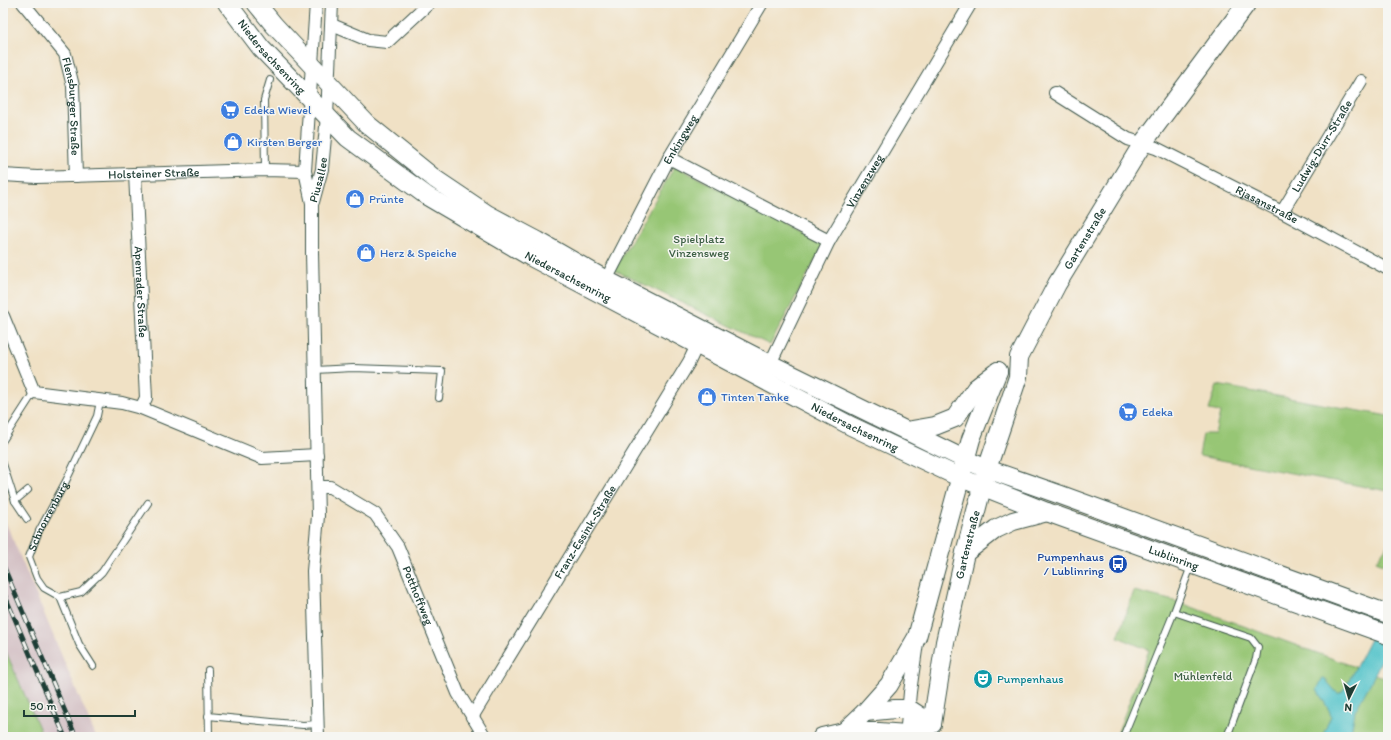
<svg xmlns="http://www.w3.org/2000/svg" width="1391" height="740" font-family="Itim,sans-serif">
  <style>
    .industrial { fill: #d2bec2 }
    .green { fill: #97c675; stroke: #5b8254 }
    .water { fill: #56c4ca; stroke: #3a807f }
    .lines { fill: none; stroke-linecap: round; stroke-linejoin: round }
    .lane-casing { stroke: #3e564a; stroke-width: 8 }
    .street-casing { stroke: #3e564a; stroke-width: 14 }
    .secondary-casing { stroke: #3e564a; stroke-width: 20 }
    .lane { stroke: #fff; stroke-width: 6 }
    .street { stroke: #fff; stroke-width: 12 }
    .secondary { stroke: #fff; stroke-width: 18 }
    .rail-casing { stroke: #1f3d34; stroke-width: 4.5 }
    .rail { stroke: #f6f6f2; stroke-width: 3; stroke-dasharray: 9; stroke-linecap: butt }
    .labels { text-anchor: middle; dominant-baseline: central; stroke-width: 3; stroke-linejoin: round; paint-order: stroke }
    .street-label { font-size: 12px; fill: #1f3d34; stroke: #f6f6f2 }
    .shop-label { font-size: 12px; fill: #366cbe; stroke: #f6f6f2; text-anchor: start }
    .park-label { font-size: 12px; fill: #3d5f44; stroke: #f6f6f2 }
    .transit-label { font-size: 12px; fill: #164399; stroke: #f6f6f2; text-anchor: end }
    .culture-label { font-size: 12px; fill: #0d838f; stroke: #f6f6f2; text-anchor: start }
  </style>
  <rect width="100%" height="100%" fill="#f6f6f2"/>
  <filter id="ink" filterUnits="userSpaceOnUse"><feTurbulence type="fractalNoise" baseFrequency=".025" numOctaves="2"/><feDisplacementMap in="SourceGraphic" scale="8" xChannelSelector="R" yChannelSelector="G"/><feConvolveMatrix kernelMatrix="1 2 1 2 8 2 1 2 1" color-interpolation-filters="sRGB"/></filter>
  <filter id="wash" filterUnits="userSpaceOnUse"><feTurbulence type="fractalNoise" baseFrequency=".012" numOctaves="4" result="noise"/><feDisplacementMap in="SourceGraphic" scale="16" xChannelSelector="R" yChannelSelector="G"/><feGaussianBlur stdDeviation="0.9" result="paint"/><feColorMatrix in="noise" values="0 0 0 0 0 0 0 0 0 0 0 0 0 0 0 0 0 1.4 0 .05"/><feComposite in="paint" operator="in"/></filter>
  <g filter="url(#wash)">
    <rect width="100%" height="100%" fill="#f0e1c5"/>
    <path class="industrial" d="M 3,516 L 96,737 L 43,737 L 3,645 Z"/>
    <path class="green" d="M 675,166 L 824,244 L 770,345 L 614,270 Z
      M 1217,385 L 1388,416 L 1388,491 L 1199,456 L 1203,434 L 1215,434 L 1220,412 L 1209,410 Z
      M 1388,544 L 1388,566 L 1376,561 Z
      M 1134,591 L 1178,602 L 1388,679 L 1388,737 L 1116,737 L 1149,650 L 1118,637 Z
      M 3,645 L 43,737 L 3,737 Z"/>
    <path class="water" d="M 1388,604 L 1388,646 L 1371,682 L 1355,711 L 1350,737 L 1322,737 L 1331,716 L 1329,710 L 1317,690 L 1323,677 L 1337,693 L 1341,693 L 1346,686 Z"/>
  </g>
  <g filter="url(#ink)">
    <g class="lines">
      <g class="lane-casing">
        <g id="lane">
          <path d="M 265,170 L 264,100 L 270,80"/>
          <path d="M 315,370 L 353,368 L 442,371 L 439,398"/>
          <path d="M 3,440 L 34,392"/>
          <path d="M 3,464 L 15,501 L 27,519"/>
          <path d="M 15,501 L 28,490"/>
          <path d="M 1191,566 L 1174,612 L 1251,638 L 1258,647 L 1256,659 L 1227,737"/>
          <path d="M 60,597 L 81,592 L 102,572 L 148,503"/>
          <path id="s1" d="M 93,666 L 79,644 L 60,597 L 44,588 L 37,578 L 29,557 L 39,531 L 66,481 L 97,416 L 100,401"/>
          <path d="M 208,670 L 209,737"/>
          <path d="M 208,716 L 303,725 L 317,724"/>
          <path d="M 1123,737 L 1174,612"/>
        </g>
      </g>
      <g class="street-casing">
        <g id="street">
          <path id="s2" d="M 23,3 L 65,54 L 73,86 L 76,176"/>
          <path d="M 316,3 L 305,171 L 312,203 L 312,253 L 318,516 L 313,571 L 318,737"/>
          <path d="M 332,25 L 368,40 L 387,42 L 429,3"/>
          <path id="s3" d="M 1055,93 L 1128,139 L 1156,148 L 1282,212 L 1388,269"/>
          <path d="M 669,158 L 829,241"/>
          <path id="s4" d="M 135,174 L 146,398 L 141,408"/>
          <path id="s5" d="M 3,175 L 37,177 L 265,170 L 305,171"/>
          <path id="s6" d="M 313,202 L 322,169 L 327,116 L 332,3"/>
          <path id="s7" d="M 1282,212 L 1361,81"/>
          <path id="s8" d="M 606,280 L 669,158 L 762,3"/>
          <path d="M 3,316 L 34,392 L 122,403 L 141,408 L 262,458 L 317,455"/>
          <path id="s9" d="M 770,364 L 829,241 L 971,3"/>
          <path id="s10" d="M 318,487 L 330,487 L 375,514 L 398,547 L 458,693 L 485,737"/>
          <path id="s11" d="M 472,717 L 689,362 L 697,345"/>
          <path d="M 906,737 L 910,692 L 917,643"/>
        </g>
      </g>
      <g class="secondary-casing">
        <g id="secondary">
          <path id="s12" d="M 227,3 L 261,48 L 348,138 L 427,196 L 531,257 L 851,426 L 961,478 L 1047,512 L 1388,635"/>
          <path d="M 256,3 L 274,25 L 367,124 L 435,179 L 487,214 L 538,241 L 606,280 L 770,364 L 966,460 L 987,469 L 1061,495 L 1388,614"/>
          <path d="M 906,431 L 935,426 L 955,418 L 976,388 L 998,371"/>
          <path d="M 965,553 L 996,529 L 1013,521 L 1047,512"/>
          <path d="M 865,712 L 895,709 L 909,709 L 932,724"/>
          <path id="s13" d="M 932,724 L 945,642 L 965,553 L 987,469 L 1018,377 L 1019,357 L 1057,284 L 1143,143 L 1247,3"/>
          <path d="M 844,732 L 865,712 L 889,685 L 917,637 L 971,439 L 998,371"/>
          <path d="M 822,737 L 844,732 L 879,732 L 907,734 L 932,724"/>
        </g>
      </g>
      <use href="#lane" class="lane"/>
      <use href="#street" class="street"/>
      <use href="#secondary" class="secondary"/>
      <g class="rail-casing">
        <path id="rail" d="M 3,565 L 76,737
          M 3,591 L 65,737"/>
      </g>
      <use href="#rail" class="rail"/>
    </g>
  </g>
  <defs>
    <g id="supermarket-disc" transform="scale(1)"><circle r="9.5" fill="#3f7fe0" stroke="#f6f6f2"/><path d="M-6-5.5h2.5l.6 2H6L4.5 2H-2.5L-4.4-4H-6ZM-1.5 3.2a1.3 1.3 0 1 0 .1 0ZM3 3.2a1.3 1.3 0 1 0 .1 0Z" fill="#fff"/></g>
    <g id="shop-disc" transform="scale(1)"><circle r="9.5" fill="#3f7fe0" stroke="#f6f6f2"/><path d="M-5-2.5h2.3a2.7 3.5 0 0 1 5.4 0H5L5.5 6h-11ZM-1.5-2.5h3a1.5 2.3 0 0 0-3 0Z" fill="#fff"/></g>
    <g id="bus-disc" transform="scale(1)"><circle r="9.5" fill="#1a4fb4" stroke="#f6f6f2"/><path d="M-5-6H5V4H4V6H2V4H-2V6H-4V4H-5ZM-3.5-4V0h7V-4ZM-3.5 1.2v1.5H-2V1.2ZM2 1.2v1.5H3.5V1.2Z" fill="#fff"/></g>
    <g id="theatre-disc" transform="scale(1)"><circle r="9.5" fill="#0f9aa8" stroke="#f6f6f2"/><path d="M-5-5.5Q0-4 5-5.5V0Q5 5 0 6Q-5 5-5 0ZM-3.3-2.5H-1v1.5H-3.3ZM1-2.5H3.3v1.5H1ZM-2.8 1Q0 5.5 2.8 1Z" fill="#fff"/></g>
  </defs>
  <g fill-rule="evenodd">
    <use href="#supermarket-disc" x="230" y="110"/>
    <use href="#shop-disc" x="233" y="142"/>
    <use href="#shop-disc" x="355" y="199"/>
    <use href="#shop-disc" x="366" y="253"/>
    <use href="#shop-disc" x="707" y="397"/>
    <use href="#supermarket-disc" x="1128" y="412"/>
    <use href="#bus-disc" x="1118" y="564"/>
    <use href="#theatre-disc" x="983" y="679"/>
  </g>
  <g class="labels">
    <g class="street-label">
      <text stroke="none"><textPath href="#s12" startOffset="70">Niedersachsenring</textPath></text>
      <text stroke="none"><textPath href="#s2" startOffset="119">Flensburger Straße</textPath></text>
      <text stroke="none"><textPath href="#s8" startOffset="159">Enkingweg</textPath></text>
      <text stroke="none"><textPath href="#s7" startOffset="77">Ludwig-Dürr-Straße</textPath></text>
      <text stroke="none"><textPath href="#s5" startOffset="151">Holsteiner Straße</textPath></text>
      <text stroke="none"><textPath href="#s6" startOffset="23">Piusallee</textPath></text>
      <text stroke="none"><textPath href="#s9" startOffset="206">Vinzenzweg</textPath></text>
      <text stroke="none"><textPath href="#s3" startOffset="240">Rjasanstraße</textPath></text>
      <text stroke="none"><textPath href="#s13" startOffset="514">Gartenstraße</textPath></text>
      <text stroke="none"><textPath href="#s12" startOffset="442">Niedersachsenring</textPath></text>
      <text stroke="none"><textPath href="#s4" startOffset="118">Apenrader Straße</textPath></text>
      <text stroke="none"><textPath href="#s12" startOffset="766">Niedersachsenring</textPath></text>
      <text stroke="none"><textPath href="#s1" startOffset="175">Schnorrenburg</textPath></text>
      <text stroke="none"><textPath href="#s11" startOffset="217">Franz-Essink-Straße</textPath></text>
      <text stroke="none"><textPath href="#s13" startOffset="183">Gartenstraße</textPath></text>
      <text stroke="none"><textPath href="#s12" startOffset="1111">Lublinring</textPath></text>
      <text stroke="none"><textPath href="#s10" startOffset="157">Potthoffweg</textPath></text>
    </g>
    <g class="shop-label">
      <text x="244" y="110">Edeka Wievel</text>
      <text x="247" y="142">Kirsten Berger</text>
      <text x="369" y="199">Prünte</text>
      <text x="380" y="253">Herz &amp; Speiche</text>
      <text x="721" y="397">Tinten Tanke</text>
      <text x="1142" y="412">Edeka</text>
    </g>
    <g class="park-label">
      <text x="699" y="239">Spielplatz<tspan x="699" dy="14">Vinzensweg</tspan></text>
      <text x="1203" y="676">Mühlenfeld</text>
    </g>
    <g class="transit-label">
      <text x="1104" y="557">Pumpenhaus<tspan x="1104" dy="14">/ Lublinring</tspan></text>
    </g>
    <g class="culture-label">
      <text x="997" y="679">Pumpenhaus</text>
    </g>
  </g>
  <rect width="1391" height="740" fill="none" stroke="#f6f6f2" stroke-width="16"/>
  <g transform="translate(1349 698) rotate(185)" stroke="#f6f6f2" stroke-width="3" paint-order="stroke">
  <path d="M0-3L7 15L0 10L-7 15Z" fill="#1f3d34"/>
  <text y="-6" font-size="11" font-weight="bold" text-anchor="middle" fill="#1f3d34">N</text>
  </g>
  <path d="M24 710v6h111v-6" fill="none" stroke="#1f3d34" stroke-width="2"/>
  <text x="30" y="710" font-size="12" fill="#1f3d34" stroke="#f6f6f2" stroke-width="3" paint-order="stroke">50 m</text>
</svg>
